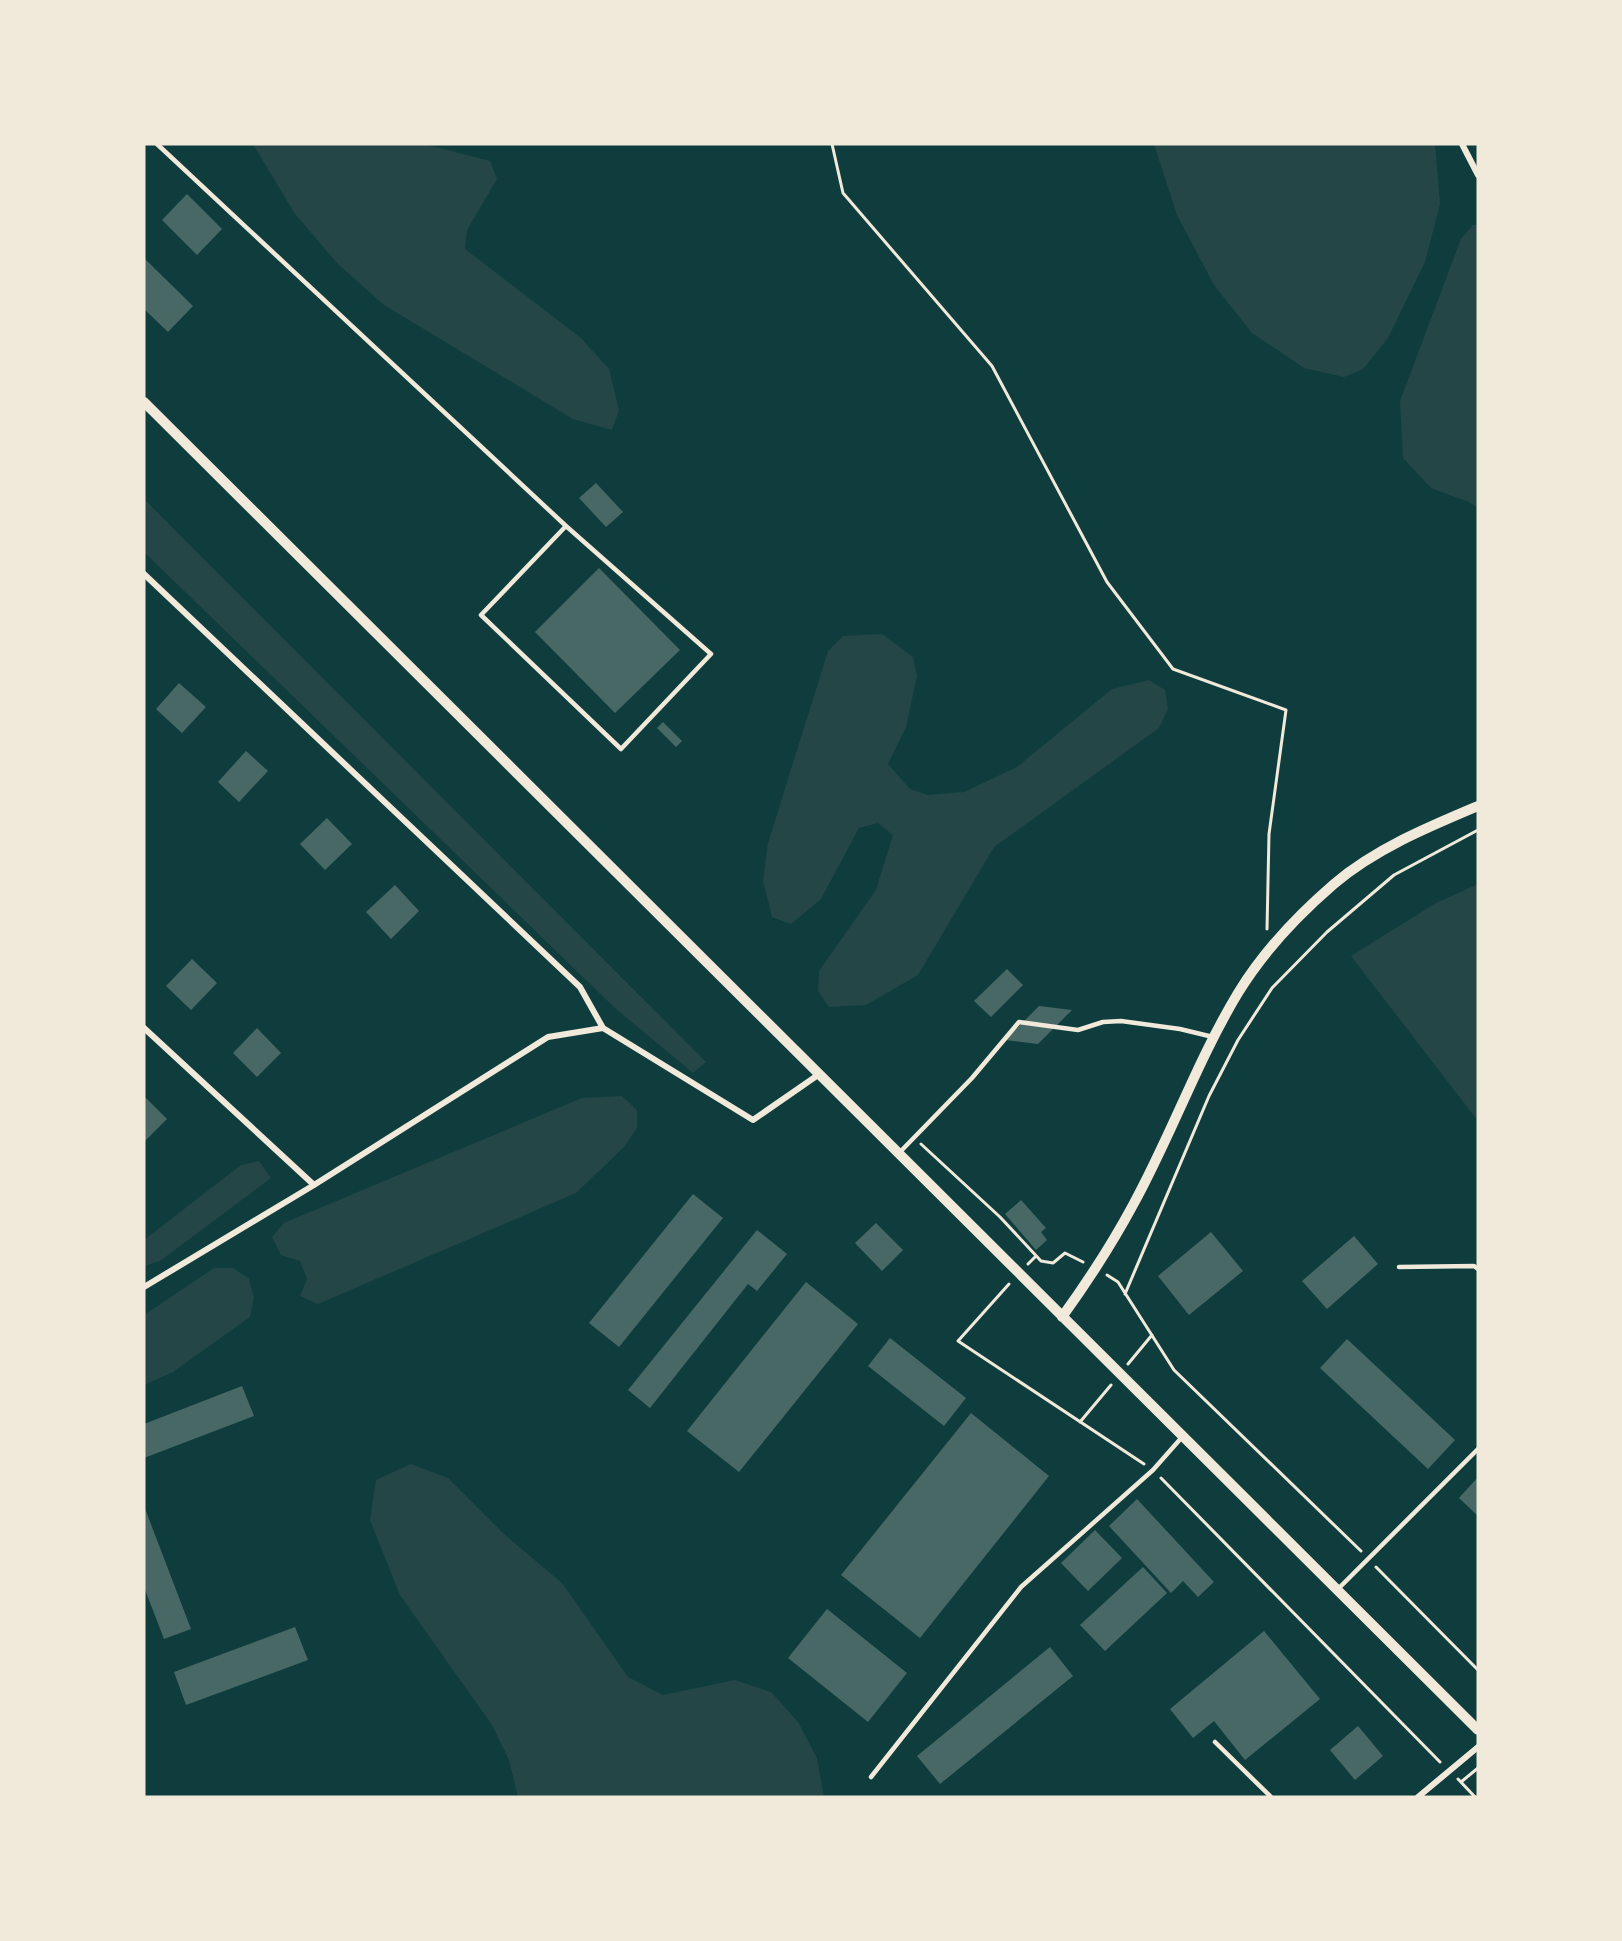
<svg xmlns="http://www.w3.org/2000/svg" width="1622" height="1941" font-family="'Golos Text',sans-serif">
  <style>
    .green { fill: #244646 }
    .building { fill: #486865 }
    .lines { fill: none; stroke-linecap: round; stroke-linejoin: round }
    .path { stroke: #f1e9da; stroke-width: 3 }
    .service { stroke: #f1e9da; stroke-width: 4.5 }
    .minor { stroke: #f1e9da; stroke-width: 6 }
    .tertiary { stroke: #f1e9da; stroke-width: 10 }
  </style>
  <rect width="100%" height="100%" fill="#0f3d3e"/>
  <path class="green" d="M 253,144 L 424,144 L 490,161 L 497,179 L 467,230 L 465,249 L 581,338 L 609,369 L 619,410 L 612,430 L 573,419 L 384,305 L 338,264 L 295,214 Z
    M 1154,144 L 1435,144 L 1440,204 L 1425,262 L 1388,338 L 1363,369 L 1344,377 L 1304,368 L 1252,333 L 1214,285 L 1177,215 Z
    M 1473,225 L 1478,225 L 1478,508 L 1469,502 L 1431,488 L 1403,458 L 1400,401 L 1461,239 Z
    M 144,499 L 706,1062 L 693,1073 L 615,1008 L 144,552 Z
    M 882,634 L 913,657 L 917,676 L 906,727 L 888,764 L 910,789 L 928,795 L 964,792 L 1017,767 L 1112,689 L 1149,680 L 1165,690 L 1168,709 L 1159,728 L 994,847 L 918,975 L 866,1005 L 829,1007 L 818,991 L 819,971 L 876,890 L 893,835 L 878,823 L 859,828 L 821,899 L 791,924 L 772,917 L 763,881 L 768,843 L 828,651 L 843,636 Z
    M 1478,884 L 1478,1121 L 1351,956 L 1436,903 Z
    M 622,1096 L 637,1110 L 637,1128 L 625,1146 L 576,1193 L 318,1304 L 300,1296 L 307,1279 L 300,1261 L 281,1255 L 272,1237 L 284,1223 L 582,1098 Z
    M 259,1161 L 271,1178 L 160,1261 L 144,1266 L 144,1240 L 241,1165 Z
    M 214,1268 L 233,1268 L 249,1279 L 254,1298 L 250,1317 L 173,1372 L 144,1385 L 144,1315 Z
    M 411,1464 L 448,1478 L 504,1534 L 562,1583 L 628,1677 L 663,1695 L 735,1680 L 771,1692 L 798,1722 L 817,1758 L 824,1797 L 518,1797 L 509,1760 L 492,1725 L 400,1595 L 370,1520 L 376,1480 Z"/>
  <path class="building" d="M 187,194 L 222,229 L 197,255 L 162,220 Z
    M 144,258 L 193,306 L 168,332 L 144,309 Z
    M 596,483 L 623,512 L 606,527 L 579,498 Z
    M 599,568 L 680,650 L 615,713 L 535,632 Z
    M 179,683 L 206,707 L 182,733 L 156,709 Z
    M 663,722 L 682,741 L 676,747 L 657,728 Z
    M 246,751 L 268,771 L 239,802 L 218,782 Z
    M 327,818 L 352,844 L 325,870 L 300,844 Z
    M 395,885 L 419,911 L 391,939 L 366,912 Z
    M 192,959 L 217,983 L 191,1010 L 166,986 Z
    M 1007,969 L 1023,985 L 991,1017 L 974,1001 Z
    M 1039,1006 L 1072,1010 L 1038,1044 L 1005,1040 Z
    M 257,1028 L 281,1053 L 257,1077 L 233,1053 Z
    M 144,1096 L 167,1119 L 144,1142 Z
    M 693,1194 L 723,1218 L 619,1347 L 589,1323 Z
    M 1021,1200 L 1046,1228 L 1041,1232 L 1047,1240 L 1036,1250 L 1005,1214 Z
    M 876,1223 L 903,1250 L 882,1271 L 855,1243 Z
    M 757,1230 L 787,1254 L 757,1291 L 748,1284 L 650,1408 L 628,1390 Z
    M 1211,1232 L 1243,1271 L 1189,1315 L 1158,1276 Z
    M 1354,1236 L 1378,1264 L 1327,1309 L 1302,1281 Z
    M 806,1282 L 858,1324 L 739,1472 L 687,1431 Z
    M 890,1338 L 966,1398 L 944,1426 L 868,1366 Z
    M 1347,1339 L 1455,1440 L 1428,1469 L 1320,1368 Z
    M 242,1386 L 254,1416 L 144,1458 L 144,1424 Z
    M 971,1413 L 1049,1476 L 920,1638 L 841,1575 Z
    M 1478,1477 L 1478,1516 L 1459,1498 Z
    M 1137,1499 L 1214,1582 L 1198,1597 L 1183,1581 L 1171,1593 L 1109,1526 Z
    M 144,1506 L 191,1629 L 164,1639 L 144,1587 Z
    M 1095,1530 L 1122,1558 L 1088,1591 L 1061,1563 Z
    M 1143,1567 L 1167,1593 L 1105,1651 L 1080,1625 Z
    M 827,1609 L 907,1673 L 868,1722 L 788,1658 Z
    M 295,1627 L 308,1660 L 186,1705 L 174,1672 Z
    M 1264,1631 L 1320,1699 L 1245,1760 L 1214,1721 L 1193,1738 L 1170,1709 Z
    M 1050,1647 L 1073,1676 L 940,1784 L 917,1756 Z
    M 1358,1726 L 1383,1756 L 1355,1780 L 1330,1750 Z"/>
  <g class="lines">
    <path class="path" d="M 832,144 L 843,193 L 992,366 L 1107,582 L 1173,669 L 1286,710 L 1269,834 L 1267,929
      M 921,1144 L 1000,1217 L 1041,1261 L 1053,1263 L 1065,1253 L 1083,1262
      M 1028,1264 L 1036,1256
      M 1107,1275 L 1118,1282 L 1174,1370 L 1361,1551
      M 1009,1284 L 958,1341 L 1144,1464
      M 1125,1294 L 1209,1096 L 1238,1040 L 1272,988 L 1327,932 L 1394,875 L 1478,830
      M 1128,1364 L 1152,1335
      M 1080,1422 L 1111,1385
      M 1161,1478 L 1440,1762
      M 1376,1567 L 1478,1670
      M 1458,1779 L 1475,1797
      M 1461,1782 L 1478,1768"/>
    <path class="service" d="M 157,144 L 566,526 L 711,654 L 621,749 L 481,615 L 566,526
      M 900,1152 L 972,1078 L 1019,1022 L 1078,1030 L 1103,1022 L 1121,1021 L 1180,1029 L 1213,1037
      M 1399,1267 L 1474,1266 L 1478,1269
      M 1338,1589 L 1478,1449
      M 1215,1742 L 1271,1797
      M 871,1777 L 1021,1587 L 1153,1470 L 1183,1436"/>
    <path class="minor" d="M 1462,144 L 1478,175
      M 144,574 L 580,987 L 603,1028
      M 144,1028 L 314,1185
      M 144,1287 L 314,1185 L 548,1037 L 603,1028 L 753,1120 L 818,1075
      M 1418,1797 L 1478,1747"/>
    <path class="tertiary" d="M 144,402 L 1478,1730
      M 1062,1317 C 1088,1281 1112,1244 1133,1205 C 1171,1136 1197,1061 1238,993 C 1263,952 1298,915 1334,884 C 1375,849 1428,827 1478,806"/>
  </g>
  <rect width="1622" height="1941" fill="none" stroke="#f1e9da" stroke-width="291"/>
</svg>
